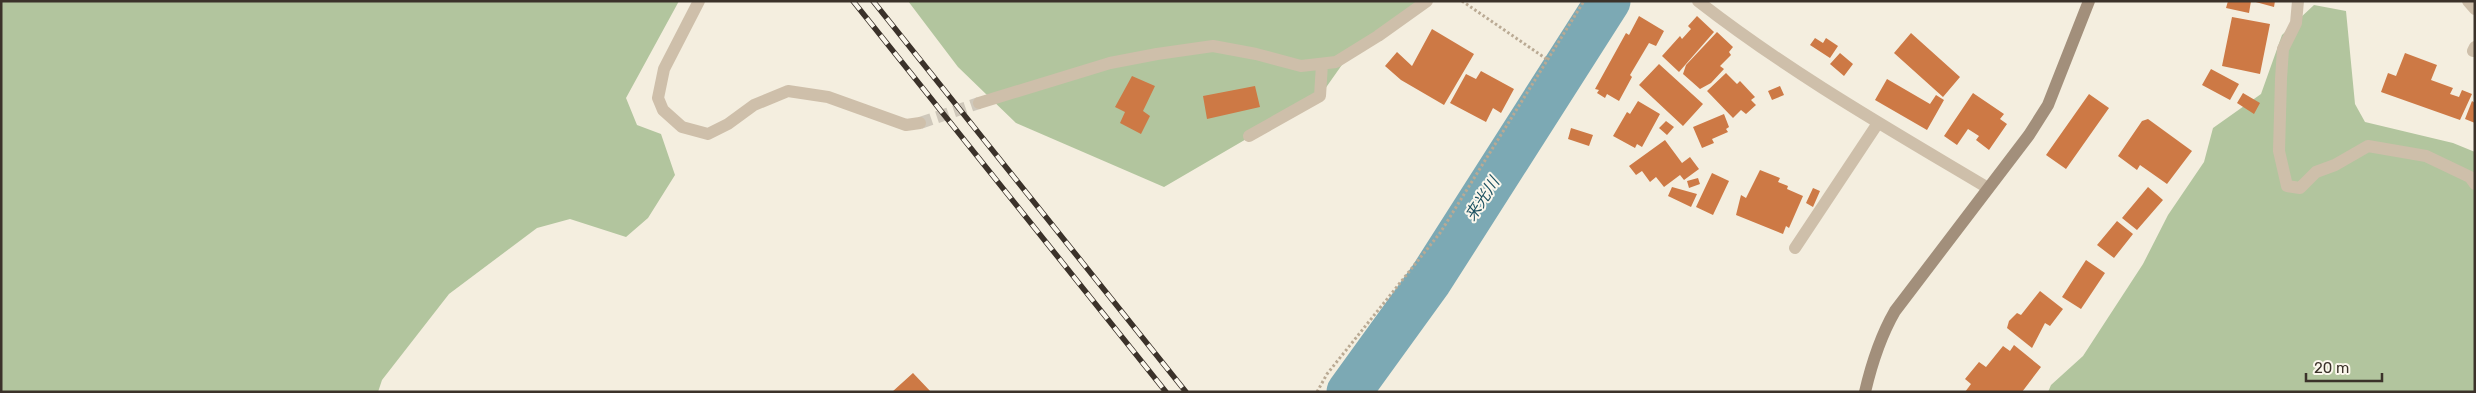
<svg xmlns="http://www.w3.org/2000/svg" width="2476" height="393" font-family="Rubik,'Noto Sans JP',sans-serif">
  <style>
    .green { fill: #b2c59e }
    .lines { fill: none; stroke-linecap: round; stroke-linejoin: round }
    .river { stroke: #7ca9b4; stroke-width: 45 }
    .building { fill: #cd7945 }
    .street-tunnel { stroke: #cfc8bb; stroke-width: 12; stroke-dasharray: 12 6; stroke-linecap: butt }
    .path { stroke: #baaa94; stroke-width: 3; stroke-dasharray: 2.5 2.5; stroke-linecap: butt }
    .lane { stroke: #cebfaa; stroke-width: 12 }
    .street { stroke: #cebfaa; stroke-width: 12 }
    .secondary { stroke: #a28f7b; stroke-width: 12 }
    .rail-casing { stroke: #3b322a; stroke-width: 5.5 }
    .rail { stroke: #fbf7ec; stroke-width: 4; stroke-dasharray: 11; stroke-linecap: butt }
    .labels { text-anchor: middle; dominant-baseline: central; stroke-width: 4; stroke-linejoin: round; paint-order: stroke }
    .water-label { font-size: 16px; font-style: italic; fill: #1c5160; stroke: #fbf7ec }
  </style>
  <rect width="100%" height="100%" fill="#f4eedf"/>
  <path class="green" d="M 1,1 L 679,1 L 626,98 L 637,125 L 661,134 L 675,175 L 648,218 L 626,237 L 570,219 L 537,228 L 449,294 L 382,380 L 378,392 L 1,392 Z
    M 908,1 L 1421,1 L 1351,52 L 1320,96 L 1164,187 L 1016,123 L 958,67 Z
    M 2314,5 L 2346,11 L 2355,104 L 2365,122 L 2453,143 L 2475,152 L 2475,392 L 2048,392 L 2051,385 L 2083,356 L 2143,264 L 2168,215 L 2204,162 L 2213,128 L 2261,94 L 2282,35 Z"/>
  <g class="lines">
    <path class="river" d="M 1349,392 L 1430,280 L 1608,1"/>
  </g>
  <path class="building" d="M 2228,1 L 2251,1 L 2249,13 L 2226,8 Z
    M 2252,1 L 2275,1 L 2274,7 Z
    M 1639,16 L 1664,31 L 1656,46 L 1649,43 L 1630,75 L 1632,77 L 1619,101 L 1607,94 L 1605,98 L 1597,93 L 1599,90 L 1595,89 L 1626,33 L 1629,35 Z
    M 1697,16 L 1714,32 L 1679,72 L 1662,56 L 1680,36 L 1682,39 L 1691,29 L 1688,26 Z
    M 2232,17 L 2270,24 L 2260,74 L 2222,66 Z
    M 1432,29 L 1474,54 L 1444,105 L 1401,80 L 1385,66 L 1397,52 L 1412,66 Z
    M 1717,32 L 1733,47 L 1729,52 L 1731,55 L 1720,66 L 1724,69 L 1711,83 L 1700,89 L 1683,74 L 1686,65 Z
    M 1911,33 L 1960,77 L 1943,97 L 1894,53 Z
    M 1815,38 L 1823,43 L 1826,38 L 1838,46 L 1830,58 L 1810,45 Z
    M 1840,53 L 1853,64 L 1844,76 L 1830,64 Z
    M 2405,53 L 2437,65 L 2431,80 L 2453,88 L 2450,94 L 2459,97 L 2462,90 L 2472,94 L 2460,120 L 2381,92 L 2388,73 L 2396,76 Z
    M 1659,64 L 1703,104 L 1683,126 L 1639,85 Z
    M 2211,69 L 2239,84 L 2230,100 L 2202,85 Z
    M 1481,71 L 1514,89 L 1501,113 L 1493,108 L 1486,122 L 1450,103 L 1466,74 L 1476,79 Z
    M 1726,73 L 1737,84 L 1740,81 L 1755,97 L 1751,100 L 1756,105 L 1746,114 L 1741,110 L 1733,118 L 1707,91 Z
    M 1132,76 L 1155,86 L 1143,111 L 1150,116 L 1141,134 L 1120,123 L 1125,112 L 1115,107 Z
    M 1887,79 L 1930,104 L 1936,95 L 1944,100 L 1927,130 L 1875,100 Z
    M 1255,86 L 1260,107 L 1207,119 L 1203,96 Z
    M 1780,86 L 1784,95 L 1772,100 L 1768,91 Z
    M 1973,93 L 2004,114 L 2000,119 L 2007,124 L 1989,150 L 1976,140 L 1979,136 L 1968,129 L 1957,145 L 1944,136 Z
    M 2243,93 L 2260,103 L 2254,114 L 2237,103 Z
    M 2089,94 L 2109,108 L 2066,169 L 2046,155 Z
    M 1638,101 L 1660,114 L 1642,147 L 1637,144 L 1635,148 L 1613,136 L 1627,112 L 1630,114 Z
    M 2472,101 L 2475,103 L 2475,123 L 2465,119 Z
    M 1724,114 L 1729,127 L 1726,129 L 1728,132 L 1712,139 L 1714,143 L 1702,148 L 1693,127 Z
    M 2148,119 L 2192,151 L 2167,184 L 2140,165 L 2137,170 L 2118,156 L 2142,121 Z
    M 1666,121 L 1674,127 L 1667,135 L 1659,128 Z
    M 1571,128 L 1593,135 L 1589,146 L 1568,139 Z
    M 1665,140 L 1682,163 L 1690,157 L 1699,169 L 1684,180 L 1680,175 L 1664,187 L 1656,177 L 1650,182 L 1642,171 L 1636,175 L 1629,166 Z
    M 1760,170 L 1780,178 L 1778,182 L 1788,186 L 1787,189 L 1803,196 L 1789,228 L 1786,226 L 1783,234 L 1736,215 L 1741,195 L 1746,198 Z
    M 1712,173 L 1729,181 L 1713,215 L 1696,207 Z
    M 1698,178 L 1700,184 L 1689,188 L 1687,181 Z
    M 1672,187 L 1697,194 L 1691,207 L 1668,196 Z
    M 2148,187 L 2163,200 L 2137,230 L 2122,218 Z
    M 1813,188 L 1820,191 L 1813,207 L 1806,203 Z
    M 2117,221 L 2133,234 L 2114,258 L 2097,245 Z
    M 2086,260 L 2105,273 L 2081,309 L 2062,297 Z
    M 2040,291 L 2063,309 L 2050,326 L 2045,323 L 2032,348 L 2007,328 L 2009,321 L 2017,313 L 2021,315 Z
    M 2014,345 L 2041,367 L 2022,392 L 1965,392 L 1971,384 L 1965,379 L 1979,362 L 1986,367 L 2003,346 L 2010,351 Z
    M 913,373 L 931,392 L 892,392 Z"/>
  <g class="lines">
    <path class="street-tunnel" d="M 920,123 L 979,103"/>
    <path class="path" d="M 1462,1 L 1548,60
      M 1317,392 L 1327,374 L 1440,233 L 1584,1"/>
    <path class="lane" d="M 2298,1 L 2296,23 L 2283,49 L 2281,79 L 2279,151 L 2287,186 L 2300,188 L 2316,172 L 2335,165 L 2368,146 L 2426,156 L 2470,177 L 2475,184
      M 2468,1 L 2475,9
      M 2473,51 L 2475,47"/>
    <path class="street" d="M 699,1 L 664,69 L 658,98 L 663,110 L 682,127 L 708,134 L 728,124 L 754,105 L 788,91 L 828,97 L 906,125 L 920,123
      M 1698,1 C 1789,72 1889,129 1988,188
      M 979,103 L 1110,63 L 1157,54 L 1213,46 L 1256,54 L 1301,66 L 1336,62 L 1378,36 L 1427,1
      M 1249,136 L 1320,96 L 1322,64
      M 1795,248 L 1878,123"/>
    <path class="secondary" d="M 1865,392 C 1872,362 1880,337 1895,311 L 2029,135 L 2048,105 L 2089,1"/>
    <g class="rail-casing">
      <path id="rail" d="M 853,1 L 1166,392
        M 873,1 L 1186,392"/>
    </g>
    <use href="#rail" class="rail"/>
  </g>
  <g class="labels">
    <g class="water-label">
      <text transform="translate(1482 199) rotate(-57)">来光川</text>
    </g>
  </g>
  <rect width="2476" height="393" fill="none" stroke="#3b322a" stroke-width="5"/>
  <path d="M2306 373v8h76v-8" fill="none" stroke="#3b322a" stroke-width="2.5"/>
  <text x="2314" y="373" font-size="15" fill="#3b322a" stroke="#fbf7ec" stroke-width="4" paint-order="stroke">20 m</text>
</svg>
